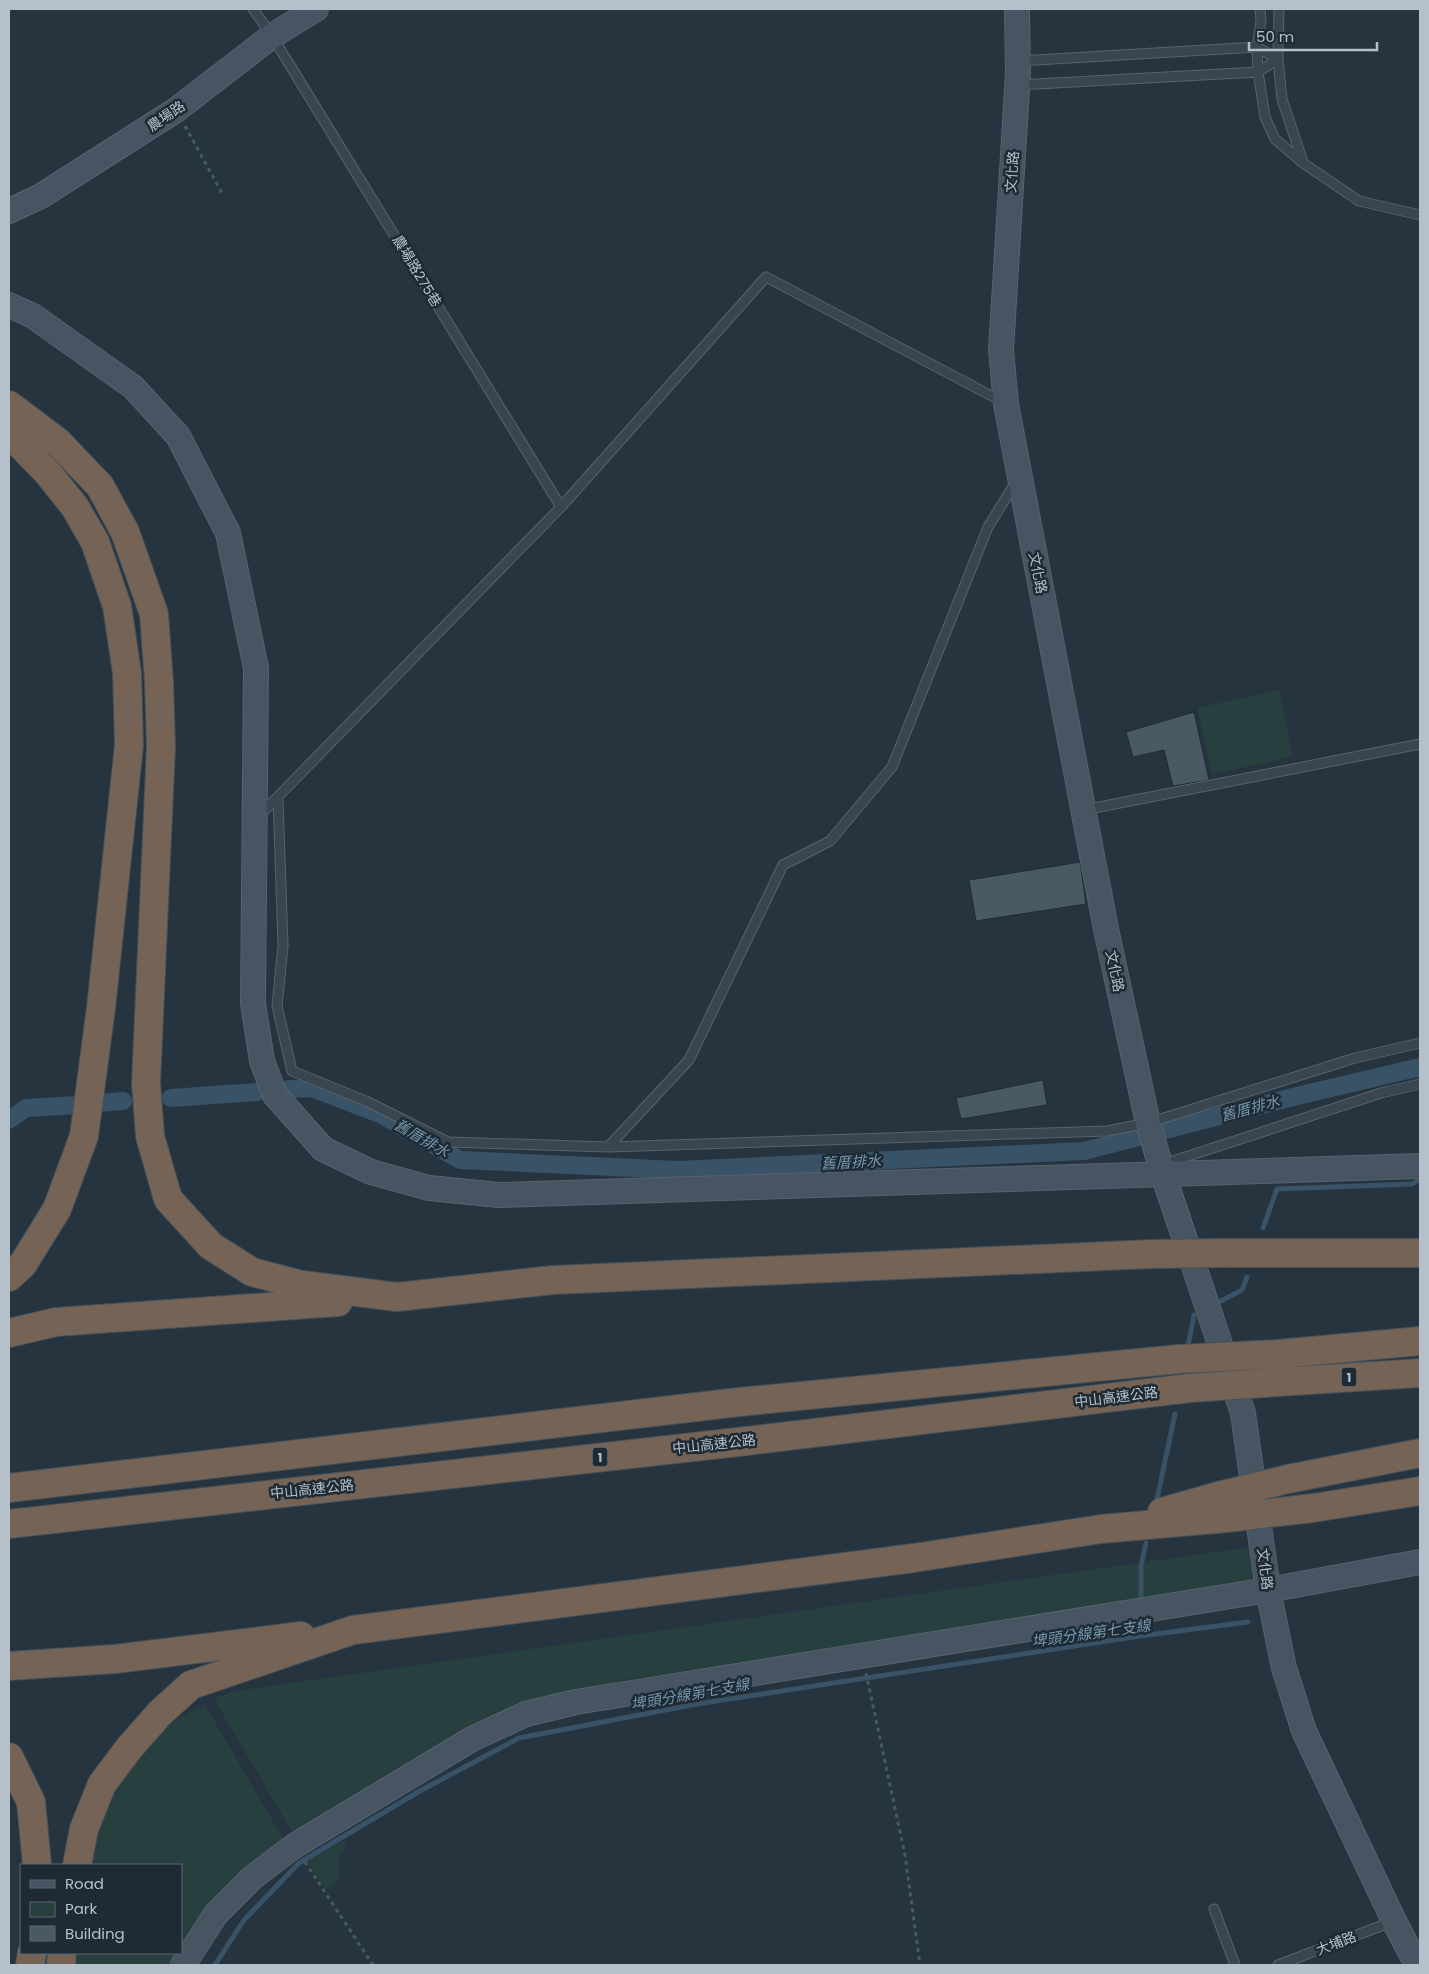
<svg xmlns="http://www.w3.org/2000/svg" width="1429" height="1974" font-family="Poppins,'Noto Sans TC',sans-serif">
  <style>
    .green { fill: #27403f }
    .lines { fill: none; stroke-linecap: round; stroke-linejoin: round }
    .stream { stroke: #385367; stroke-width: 5 }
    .canal { stroke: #385367; stroke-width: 18 }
    .building { fill: #495a65; stroke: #202c36 }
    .lane-casing { stroke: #57636d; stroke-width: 11 }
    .secondary-casing { stroke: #57636d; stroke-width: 26 }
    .highway-casing { stroke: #44505a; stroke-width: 30 }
    .path { stroke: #455c5b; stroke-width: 3; stroke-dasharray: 4 4; stroke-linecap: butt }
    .lane { stroke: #39454f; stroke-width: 9 }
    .secondary { stroke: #475562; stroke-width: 24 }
    .highway { stroke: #756456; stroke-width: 28 }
    .highway-bridge-casing { stroke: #44505a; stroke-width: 30; stroke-linecap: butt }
    .highway-bridge { stroke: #756456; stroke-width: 28 }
    .labels { text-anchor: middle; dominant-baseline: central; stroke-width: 5; stroke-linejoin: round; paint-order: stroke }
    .shield { fill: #1e2a34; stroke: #88939d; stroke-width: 1 }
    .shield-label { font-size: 12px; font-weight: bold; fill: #b5c0ca }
    .street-label { font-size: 14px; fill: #b5c0ca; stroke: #1e2a34 }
    .water-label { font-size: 15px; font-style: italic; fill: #7596ad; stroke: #1e2a34 }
  </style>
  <rect width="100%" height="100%" fill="#25343f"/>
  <path class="green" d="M 1280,690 L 1292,757 L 1212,774 L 1197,708 Z
    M 1251,1547 L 1257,1582 L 893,1644 L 629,1679 L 547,1700 L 468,1730 L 396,1770 L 294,1835 L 214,1699 L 231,1692 L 291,1683 Z
    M 205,1705 L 284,1840 L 176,1965 L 75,1965 L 77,1953 L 181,1953 L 181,1865 L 89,1865 C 100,1797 139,1733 205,1705 Z
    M 344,1840 L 347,1848 L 338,1854 L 338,1882 L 325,1889 L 307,1861 Z"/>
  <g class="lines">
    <path class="stream" d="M 1263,1228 L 1277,1189 L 1412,1184 L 1420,1179
      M 1221,1301 L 1242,1290 L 1247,1277
      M 1187,1351 L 1194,1315
      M 1156,1504 L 1175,1414
      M 1141,1595 L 1141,1566 L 1146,1543
      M 1140,1626 L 1140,1636
      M 215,1965 L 244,1920 L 299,1863 L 418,1792 L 519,1738 L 697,1704 L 1140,1636 L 1248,1622"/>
    <path class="canal" d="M 289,1089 L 312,1088 L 380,1114 L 460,1160 L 678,1170 L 1084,1151 L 1293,1097 L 1420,1067
      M 171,1098 L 257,1092
      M 100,1103 L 123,1101
      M 9,1120 L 26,1108 L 77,1105"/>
  </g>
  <path class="building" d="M 1194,712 L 1209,780 L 1173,786 L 1164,750 L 1133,757 L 1126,732 Z
    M 1080,862 L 1086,904 L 976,921 L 969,880 Z
    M 1043,1080 L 1047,1105 L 961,1119 L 956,1098 Z"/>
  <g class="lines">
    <g class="lane-casing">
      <path id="lane" d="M 253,9 L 272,36 L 561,507
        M 1260,9 L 1261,21 L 1257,47 L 1258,72 L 1265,117 L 1275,139 L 1303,163 L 1359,201 L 1420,215
        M 1279,9 L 1278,59 L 1282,99 L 1303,162
        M 1018,85 L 1258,72 L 1278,59 L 1257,47 L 1019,61
        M 278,797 L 283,946 L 277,1006 L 292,1071 L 366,1101 L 448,1142 L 608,1147 L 1107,1131 L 1148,1123 L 1355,1058 L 1420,1043
        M 1084,810 L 1420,744
        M 258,817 L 561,507 L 766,277 L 1003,402
        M 608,1147 L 689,1060 L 783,865 L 830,841 L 892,767 L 988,527 L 1017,480
        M 1161,1165 L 1381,1093 L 1420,1084
        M 1214,1909 L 1235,1965
        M 1278,1965 L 1394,1921"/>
    </g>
    <g class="secondary-casing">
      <path id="secondary" d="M 1017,9 L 1018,73 L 1001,350 L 1006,404 L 1106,929 L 1148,1123 L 1163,1174 L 1243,1413 L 1268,1590 L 1284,1668 L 1304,1731 L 1394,1921 L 1417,1965
        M 9,211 L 41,196 L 176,110 L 272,36 L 316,9
        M 9,305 L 33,316 L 133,387 L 178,436 L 228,533 L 256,668 L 253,1003 L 262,1061 L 275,1095 L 323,1149 L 371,1172 L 429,1188 L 499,1195 L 1420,1166
        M 183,1965 L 216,1914 L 252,1878 L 294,1846 L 472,1739 L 526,1714 L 576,1702 L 1268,1590 L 1420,1562"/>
    </g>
    <g class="highway-casing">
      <path id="highway" d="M 9,405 L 58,442 L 100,486 L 125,532 L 154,614 L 159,682 L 161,747 L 146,1083 L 150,1136 L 168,1199 L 211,1246 L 252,1272 L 302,1285 L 397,1297 L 553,1280 L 1152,1254
        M 9,433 L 47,472 L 75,507 L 95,542 L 117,606 L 127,673 L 129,745 L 101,1008 L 84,1136 L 57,1209 L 23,1264 L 9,1277
        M 1222,1253 L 1420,1253
        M 9,1333 L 56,1322 L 338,1302
        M 1278,1354 L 1420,1341
        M 1277,1382 L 1420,1373
        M 1288,1479 L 1420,1453
        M 9,1488 L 739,1402 L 1179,1359
        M 1313,1508 L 1420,1491
        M 1162,1512 L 1222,1495
        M 9,1524 L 738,1442 L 1190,1388
        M 9,1666 L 115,1659 L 301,1636
        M 9,1757 L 31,1802 L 37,1865
        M 77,1865 L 84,1829 L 102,1784 L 130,1747 L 160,1713 L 191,1685 L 353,1630 L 914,1558 L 1101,1529 L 1227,1518
        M 30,1965 L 32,1953
        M 61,1965 L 62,1953"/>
    </g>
    <path class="path" d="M 185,126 L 223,195
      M 866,1673 L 905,1855 L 920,1965
      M 305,1862 L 373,1965"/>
    <use href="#lane" class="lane"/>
    <use href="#secondary" class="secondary"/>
    <use href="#highway" class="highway"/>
    <g class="highway-bridge-casing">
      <path id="highway-bridge" d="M 1152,1254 L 1222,1253
        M 1179,1359 L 1278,1354
        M 1190,1388 L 1277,1382
        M 1222,1495 L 1288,1479
        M 1227,1518 L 1313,1508"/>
    </g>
    <use href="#highway-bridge" class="highway-bridge"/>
  </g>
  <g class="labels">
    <g class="shield">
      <rect x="1341.5" y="1367.5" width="15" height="19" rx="4"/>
      <rect x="592.5" y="1447.5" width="15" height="19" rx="4"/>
    </g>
    <g class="shield-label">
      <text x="1349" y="1377">1</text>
      <text x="600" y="1457">1</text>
    </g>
    <g class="street-label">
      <text transform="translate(166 116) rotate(-34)">農場路</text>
      <text transform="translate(1012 172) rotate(-86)">文化路</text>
      <text transform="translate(417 271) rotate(59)">農場路275巷</text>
      <text transform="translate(1038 573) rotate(79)">文化路</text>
      <text transform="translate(1115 971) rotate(78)">文化路</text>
      <text transform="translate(1116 1397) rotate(-7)">中山高速公路</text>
      <text transform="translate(714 1444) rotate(-6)">中山高速公路</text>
      <text transform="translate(312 1489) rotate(-6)">中山高速公路</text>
      <text transform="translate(1265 1569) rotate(83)">文化路</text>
      <text transform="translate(1336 1943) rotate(-21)">大埔路</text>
    </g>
    <g class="water-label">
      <text transform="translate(1250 1108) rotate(-15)">舊厝排水</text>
      <text transform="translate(422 1138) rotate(30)">舊厝排水</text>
      <text transform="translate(851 1162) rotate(-3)">舊厝排水</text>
      <text transform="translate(1091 1633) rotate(-8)">埤頭分線第七支線</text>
      <text transform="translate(690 1694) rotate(-10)">埤頭分線第七支線</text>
    </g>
  </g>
  <rect width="1429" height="1974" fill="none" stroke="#b5c0ca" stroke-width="20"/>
  <rect x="20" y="1864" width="162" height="90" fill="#1e2a34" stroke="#5a6670"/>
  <rect x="30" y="1880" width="25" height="8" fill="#475562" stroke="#5a6670"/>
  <text x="65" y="1889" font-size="15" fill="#b5c0ca">Road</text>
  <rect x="30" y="1902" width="25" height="15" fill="#27403f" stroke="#5a6670"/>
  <text x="65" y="1914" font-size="15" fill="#b5c0ca">Park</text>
  <rect x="30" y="1926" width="25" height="15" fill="#495a65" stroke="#5a6670"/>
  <text x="65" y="1939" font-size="15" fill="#b5c0ca">Building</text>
  <path d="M1249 42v8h128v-8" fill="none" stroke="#b5c0ca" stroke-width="2.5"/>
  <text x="1256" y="42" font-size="15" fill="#b5c0ca" stroke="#1e2a34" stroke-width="4" paint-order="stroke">50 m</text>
</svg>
